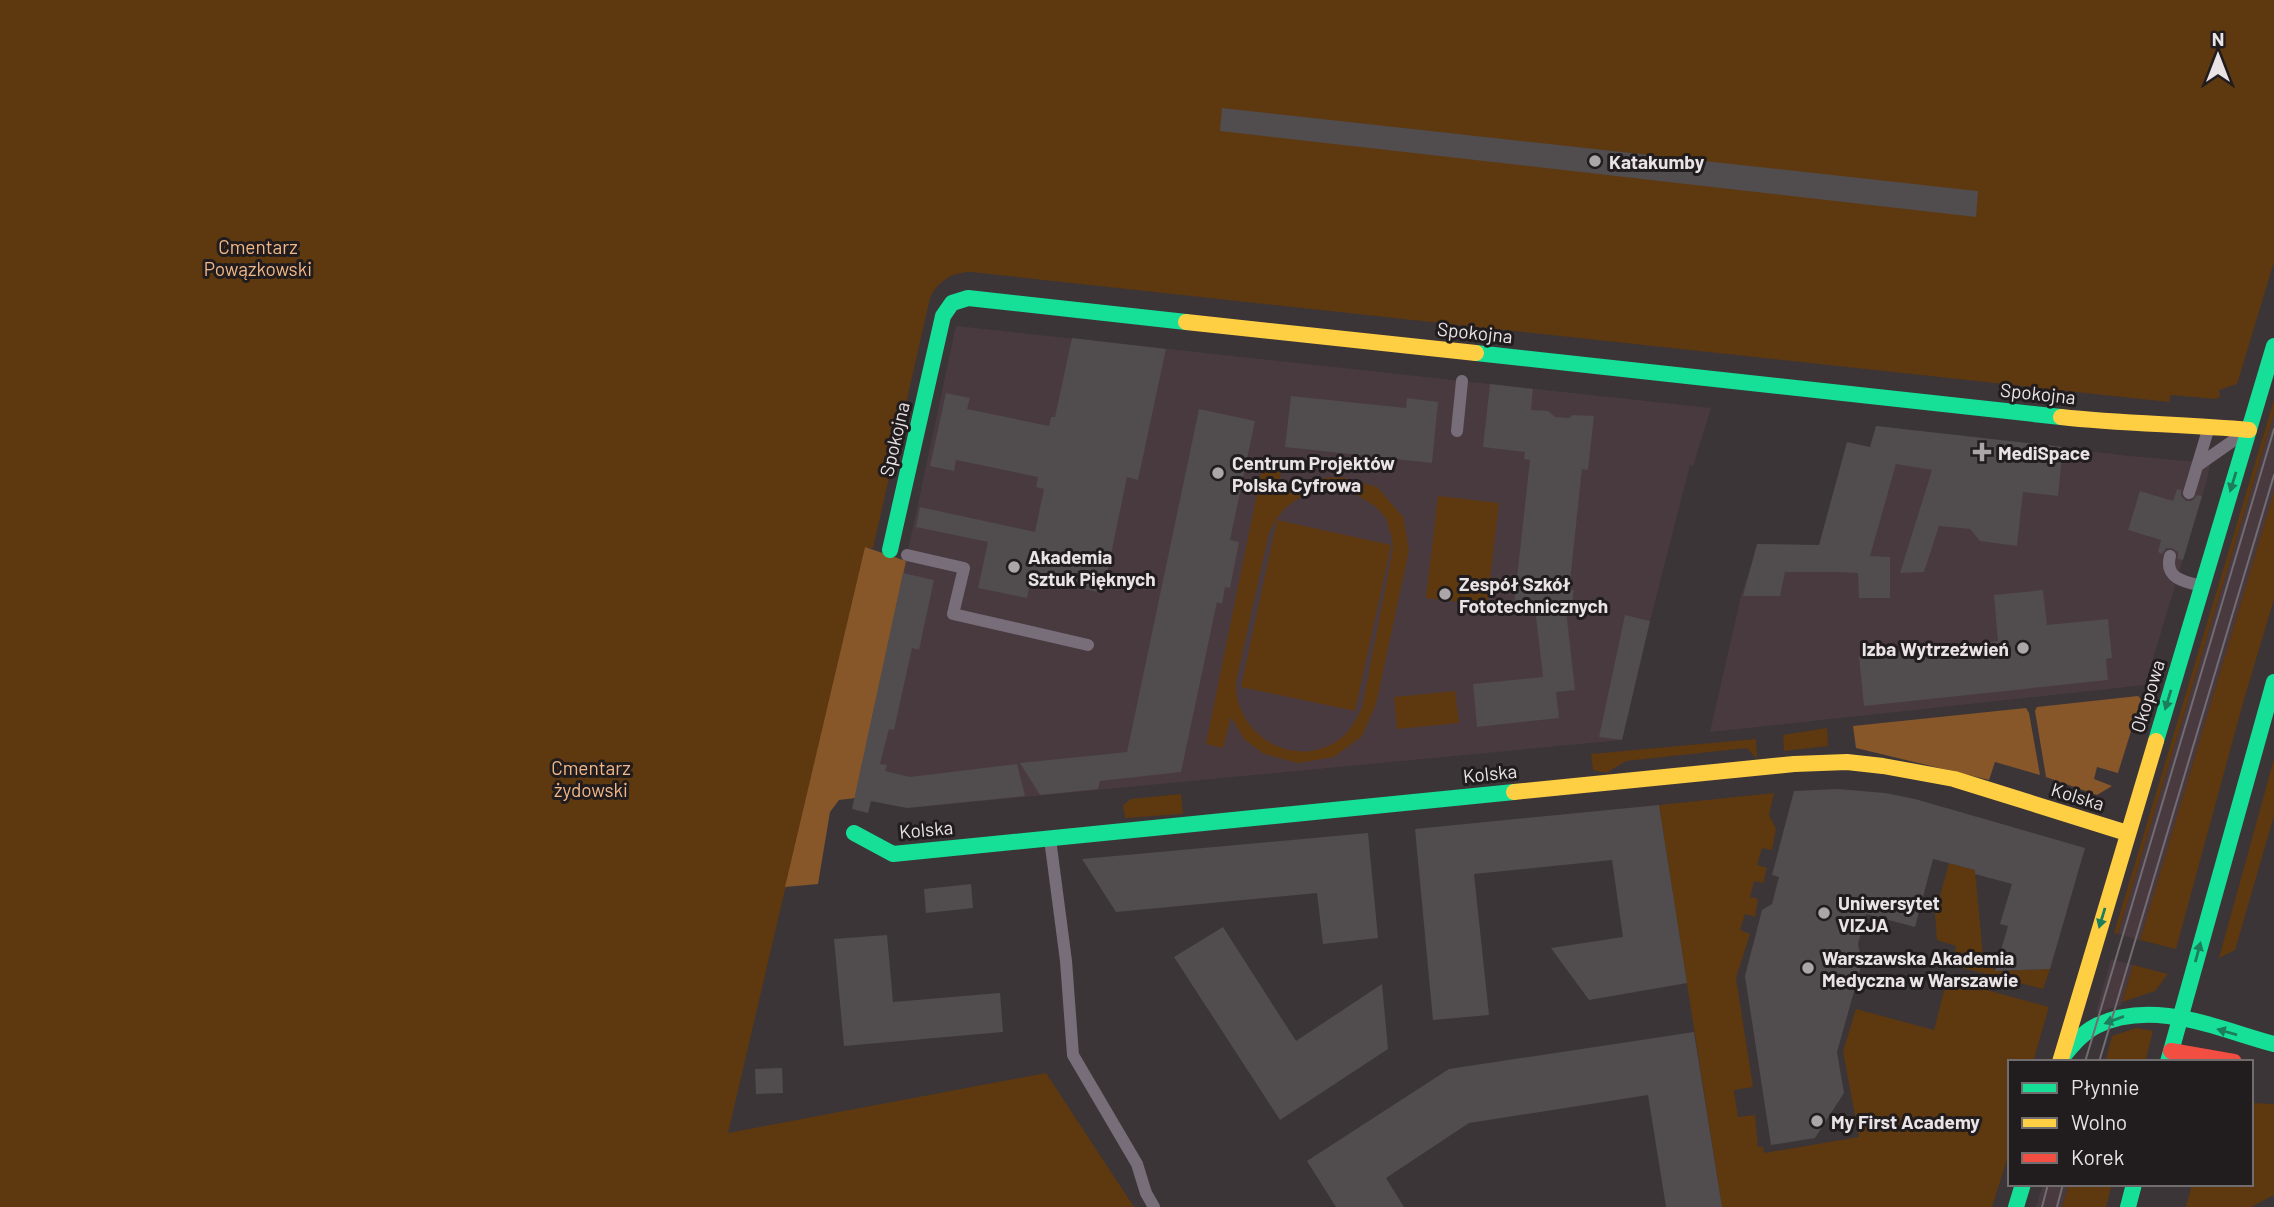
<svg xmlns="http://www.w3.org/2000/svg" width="2274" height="1207" font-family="Barlow,sans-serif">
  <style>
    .built { fill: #493a40 }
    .green { fill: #5e380f; fill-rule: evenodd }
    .forest { fill: #875729 }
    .building { fill: #514c4d }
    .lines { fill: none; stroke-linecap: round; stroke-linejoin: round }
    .lane { stroke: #786e7a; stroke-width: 12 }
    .fast { stroke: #16e098; stroke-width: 16 }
    .slow { stroke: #ffcf43; stroke-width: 16 }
    .jam { stroke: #f24e42; stroke-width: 16 }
    .tram { stroke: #726c73; stroke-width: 2 }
    .oneway { fill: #1c7e5b }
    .poi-dot { fill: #ada6a9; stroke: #211c1e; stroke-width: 2.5 }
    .labels { text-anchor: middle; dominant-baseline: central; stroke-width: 6; stroke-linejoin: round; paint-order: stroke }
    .poi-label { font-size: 19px; font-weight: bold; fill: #eae3e6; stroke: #211c1e; text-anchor: start }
    .park-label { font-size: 19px; fill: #f2b888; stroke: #211c1e }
    .street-label { font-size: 19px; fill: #eae3e6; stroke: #211c1e }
  </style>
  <rect width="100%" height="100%" fill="#3b3538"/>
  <path class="built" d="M 956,326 L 1711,408 L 1693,466 L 1690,465 L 1650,621 L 1622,740 L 907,808 L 855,798 Z
    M 2274,414 L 2274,492 L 2140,940 L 2118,934 Z
    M 1876,426 L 2130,456 L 2210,463 L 2207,480 L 2145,685 L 1710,732 L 1741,596 L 1749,572 L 1836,572 Z
    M 2111,959 L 2133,965 L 2121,1005 L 2096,1013 Z
    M 2043,1184 L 2069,1184 L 2062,1207 L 2036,1207 Z"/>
  <path class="green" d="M 0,0 L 2274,0 L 2274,262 L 2237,384 L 2219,390 L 2220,397 L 2216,399 L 2171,395 L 2169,402 L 971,272 C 952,272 938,281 930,298 L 873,548 L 865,548 L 728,1133 L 1046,1073 L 1134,1207 L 0,1207 Z
    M 2274,400 L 2274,414 L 2118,934 L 2114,933 Z
    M 1262,469 L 1281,472 L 1279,492 L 1311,479 L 1341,477 L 1377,487 L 1403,517 L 1409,550 L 1376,704 L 1362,736 L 1334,757 L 1298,763 L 1264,754 L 1244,739 L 1231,717 L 1223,748 L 1206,744 ZM 1317,490 L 1340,490 L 1359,496 L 1376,507 L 1386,518 L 1392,538 L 1393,548 L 1362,708 C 1356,719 1350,732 1340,739 C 1295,772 1234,735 1236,682 L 1269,533 C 1279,510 1294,498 1317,490 Z
    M 2274,492 L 2274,599 L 2243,703 L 2176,949 L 2140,940 Z
    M 1438,496 L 1499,503 L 1487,605 L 1426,598 Z
    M 1277,520 L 1391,545 L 1355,711 L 1241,687 Z
    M 1455,691 L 1459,723 L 1397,729 L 1394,697 Z
    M 1827,728 L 1828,746 L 1784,751 L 1783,735 Z
    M 1756,739 L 1757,759 L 1747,748 L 1626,761 L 1606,773 L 1593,770 L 1591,754 Z
    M 2274,759 L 2274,816 L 2235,950 L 2219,958 Z
    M 1774,793 L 1769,815 L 1776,829 L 1772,850 L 1762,848 L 1757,865 L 1767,868 L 1763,883 L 1754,881 L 1750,897 L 1758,899 L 1755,917 L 1745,914 L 1740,930 L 1750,934 L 1736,978 L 1753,1087 L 1734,1090 L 1738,1117 L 1755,1115 L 1758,1147 L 1763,1147 L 1764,1153 L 1859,1137 L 1843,1051 L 1856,1009 L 1934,1030 L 1947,979 L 2049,1007 L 2033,1062 L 2010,1062 L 2010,1150 L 1992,1207 L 1722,1207 L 1659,805 Z
    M 1181,794 L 1183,814 L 1125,818 L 1123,805 L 1131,799 Z
    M 1949,863 L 1975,870 L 1983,957 L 1996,971 L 2050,969 L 2043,989 L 1952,965 L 1956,946 L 1937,940 L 1935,914 Z
    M 2133,965 L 2168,974 L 2155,991 L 2122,1002 Z
    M 2136,1028 L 2153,1031 L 2145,1062 L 2105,1062 L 2112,1036 Z
    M 2251,1103 L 2274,1104 L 2274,1195 L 2251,1207 L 2186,1207 L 2192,1184 L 2251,1184 Z
    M 2069,1184 L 2112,1184 L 2106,1207 L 2062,1207 Z"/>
  <path class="forest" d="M 865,547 L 906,561 L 855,798 L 839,800 L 830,812 L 818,884 L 785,887 Z
    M 2138,696 L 2141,699 L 2118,773 L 2097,767 L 2094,779 L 2112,786 L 2097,795 L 2046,777 L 2035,711 L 2037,707 Z
    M 2026,708 L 2029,713 L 2040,775 L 1995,762 L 1989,780 L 1856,748 L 1853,726 Z"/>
  <path class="building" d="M 1222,108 L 1978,191 L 1976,217 L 1220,131 Z
    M 1072,338 L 1166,349 L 1138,480 L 1127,477 L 1103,593 L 1031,578 L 1027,598 L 978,588 L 988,542 L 916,527 L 920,507 L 1035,532 L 1044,489 L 1036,487 L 1038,477 L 956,460 L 954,471 L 930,466 L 946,393 L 970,398 L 967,409 L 1049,426 L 1051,417 L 1055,417 Z
    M 1490,384 L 1533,389 L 1531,410 L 1548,411 L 1555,417 L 1569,418 L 1573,415 L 1594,416 L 1588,470 L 1582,469 L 1569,590 L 1574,590 L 1571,610 L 1566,610 L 1575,690 L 1556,692 L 1559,718 L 1477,727 L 1473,684 L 1543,677 L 1535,608 L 1514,605 L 1530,460 L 1524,459 L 1525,452 L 1483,447 Z
    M 1291,396 L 1406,408 L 1407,398 L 1438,402 L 1432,463 L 1285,447 Z
    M 1199,409 L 1255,421 L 1230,540 L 1239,542 L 1230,588 L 1225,587 L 1222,604 L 1217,602 L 1181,772 L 1100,781 L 1098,789 L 1040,795 L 1020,763 L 1127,752 Z
    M 1876,426 L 2063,447 L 2058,496 L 2023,492 L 2017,546 L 1980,541 L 1970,529 L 1939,526 L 1924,572 L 1900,573 L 1932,470 L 1896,464 L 1870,556 L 1890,557 L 1890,598 L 1859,598 L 1858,573 L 1836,572 L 1785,572 L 1780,596 L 1743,596 L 1757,544 L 1819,545 L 1847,442 L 1870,447 Z
    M 2177,489 L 2181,490 L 2181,496 L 2186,501 L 2192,501 L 2197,495 L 2202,496 L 2183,560 L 2178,559 L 2178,552 L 2172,548 L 2166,548 L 2162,554 L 2158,552 L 2161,540 L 2128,530 L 2140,491 L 2173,501 Z
    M 903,573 L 934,580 L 919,650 L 912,648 L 894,730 L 889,729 L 880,764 L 887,765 L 885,771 L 910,777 L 1017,764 L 1025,796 L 907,808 L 871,801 L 868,813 L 852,809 Z
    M 2043,590 L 2047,625 L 2108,619 L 2112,658 L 2106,659 L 2108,680 L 1864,706 L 1859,656 L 1998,641 L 1994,595 Z
    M 1625,615 L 1650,621 L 1622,740 L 1599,737 Z
    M 1838,789 L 1885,793 L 1915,799 L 2085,848 L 2050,969 L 1995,971 L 2008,926 L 2000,924 L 2012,884 L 1975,874 L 1975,870 L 1933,859 L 1915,927 L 1866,914 L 1858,944 L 1862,963 L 1837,1052 L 1844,1093 L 1815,1138 L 1771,1145 L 1745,976 L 1762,910 L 1772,904 L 1779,877 L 1772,875 L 1794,791 Z
    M 1659,805 L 1687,983 L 1589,1000 L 1551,948 L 1623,937 L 1612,860 L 1474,874 L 1489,1015 L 1433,1020 L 1415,829 Z
    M 1368,833 L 1378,938 L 1323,944 L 1317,893 L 1116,912 L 1082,859 Z
    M 971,884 L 973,908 L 926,913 L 924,889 Z
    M 1223,927 L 1296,1041 L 1382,984 L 1388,1049 L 1280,1120 L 1174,957 Z
    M 887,935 L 893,1002 L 1000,993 L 1003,1032 L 844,1046 L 834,939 Z
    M 1694,1032 L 1722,1207 L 1666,1207 L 1648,1095 L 1469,1123 L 1386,1178 L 1404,1207 L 1336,1207 L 1307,1161 L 1449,1069 Z
    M 782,1068 L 783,1093 L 756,1094 L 755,1069 Z"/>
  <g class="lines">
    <path class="lane" d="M 1457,431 L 1462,381
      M 2197,466 L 2237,438
      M 2189,493 L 2208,430
      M 907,555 L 964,568 L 953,614 L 1088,645
      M 2170,556 C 2164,578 2184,582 2202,586
      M 1050,839 L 1066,961 L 1073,1055 L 1137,1164 L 1146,1193 L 1154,1207"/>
    <path class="fast" d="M 1476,353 L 2061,417
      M 890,550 L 943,316 L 952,303 L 968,298 L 1186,322
      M 2156,741 L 2274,346
      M 854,833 L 893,854 L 1514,792
      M 2061,1059 C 2071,1047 2082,1033 2096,1026 C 2153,998 2218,1029 2274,1044
      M 2168,1062 L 2274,682
      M 2016,1207 L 2023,1184
      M 2128,1207 L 2134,1184"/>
    <path class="slow" d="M 1186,322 L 1476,353
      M 2061,417 C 2123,424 2186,424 2249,430
      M 1514,792 L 1794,764 L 1847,762 L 1883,766 L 1954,779 L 2127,833
      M 2060,1062 L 2156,741"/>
    <path class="jam" d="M 2171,1051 L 2234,1062"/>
    <path class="tram" d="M 2085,1062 L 2274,429
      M 2099,1062 L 2274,475
      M 2042,1207 L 2048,1184
      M 2057,1207 L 2063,1184"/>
  </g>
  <defs><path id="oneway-solid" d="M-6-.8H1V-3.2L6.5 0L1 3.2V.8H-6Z" transform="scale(1.75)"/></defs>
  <g class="oneway">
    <use href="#oneway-solid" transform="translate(2233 482) rotate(107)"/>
    <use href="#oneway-solid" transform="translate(2168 700) rotate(107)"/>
    <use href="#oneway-solid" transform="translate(2102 918) rotate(107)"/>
    <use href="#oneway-solid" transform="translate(2198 952) rotate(-75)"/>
    <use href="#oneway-solid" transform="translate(2114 1020) rotate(160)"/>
    <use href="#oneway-solid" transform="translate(2227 1032) rotate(-164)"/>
  </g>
  <g class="poi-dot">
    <circle cx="1595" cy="161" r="7"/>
    <path d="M1978.5 441.5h7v7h7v7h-7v7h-7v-7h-7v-7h7z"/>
    <circle cx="1218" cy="473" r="7"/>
    <circle cx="1014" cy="567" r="7"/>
    <circle cx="1445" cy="594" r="7"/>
    <circle cx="2023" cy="648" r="7"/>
    <circle cx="1824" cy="913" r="7"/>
    <circle cx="1808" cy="968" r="7"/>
    <circle cx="1817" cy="1121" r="7"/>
  </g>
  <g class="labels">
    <g class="poi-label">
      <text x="1609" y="161">Katakumby</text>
      <text x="1998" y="452">MediSpace</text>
      <text x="1232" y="462">Centrum Projektów<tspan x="1232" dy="22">Polska Cyfrowa</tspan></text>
      <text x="1028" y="556">Akademia<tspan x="1028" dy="22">Sztuk Pięknych</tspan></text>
      <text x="1459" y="583">Zespół Szkół<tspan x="1459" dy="22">Fototechnicznych</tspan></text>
      <text x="2009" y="648" text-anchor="end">Izba Wytrzeźwień</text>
      <text x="1838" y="902">Uniwersytet<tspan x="1838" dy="22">VIZJA</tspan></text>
      <text x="1822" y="957">Warszawska Akademia<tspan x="1822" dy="22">Medyczna w Warszawie</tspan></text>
      <text x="1831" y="1121">My First Academy</text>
    </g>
    <g class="park-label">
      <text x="258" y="246">Cmentarz<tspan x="258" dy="22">Powązkowski</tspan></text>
      <text x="591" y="767">Cmentarz<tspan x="591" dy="22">żydowski</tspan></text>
    </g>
    <g class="street-label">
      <text transform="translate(1475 332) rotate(6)">Spokojna</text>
      <text transform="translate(2038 393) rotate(6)">Spokojna</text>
      <text transform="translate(894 439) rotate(-77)">Spokojna</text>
      <text transform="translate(2147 696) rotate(-73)">Okopowa</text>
      <text transform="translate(1490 773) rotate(-6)">Kolska</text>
      <text transform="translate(2078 796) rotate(17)">Kolska</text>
      <text transform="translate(926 829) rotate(-5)">Kolska</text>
    </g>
  </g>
  <rect x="2008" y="1060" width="245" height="126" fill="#211c1e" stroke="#716c6e" stroke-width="2"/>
  <rect x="2022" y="1083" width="35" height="10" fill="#16e098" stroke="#716c6e" stroke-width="2"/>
  <text x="2071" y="1095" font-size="21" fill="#eae3e6">Płynnie</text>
  <rect x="2022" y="1118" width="35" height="10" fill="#ffcf43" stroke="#716c6e" stroke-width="2"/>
  <text x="2071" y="1130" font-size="21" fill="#eae3e6">Wolno</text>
  <rect x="2022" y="1153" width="35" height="10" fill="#f24e42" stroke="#716c6e" stroke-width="2"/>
  <text x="2071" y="1165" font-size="21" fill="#eae3e6">Korek</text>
  <g transform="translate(2218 56)" stroke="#211c1e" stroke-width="5" paint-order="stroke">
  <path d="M0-5L12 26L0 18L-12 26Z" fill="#eae3e6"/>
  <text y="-10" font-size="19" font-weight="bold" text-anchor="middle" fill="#eae3e6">N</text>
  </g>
</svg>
